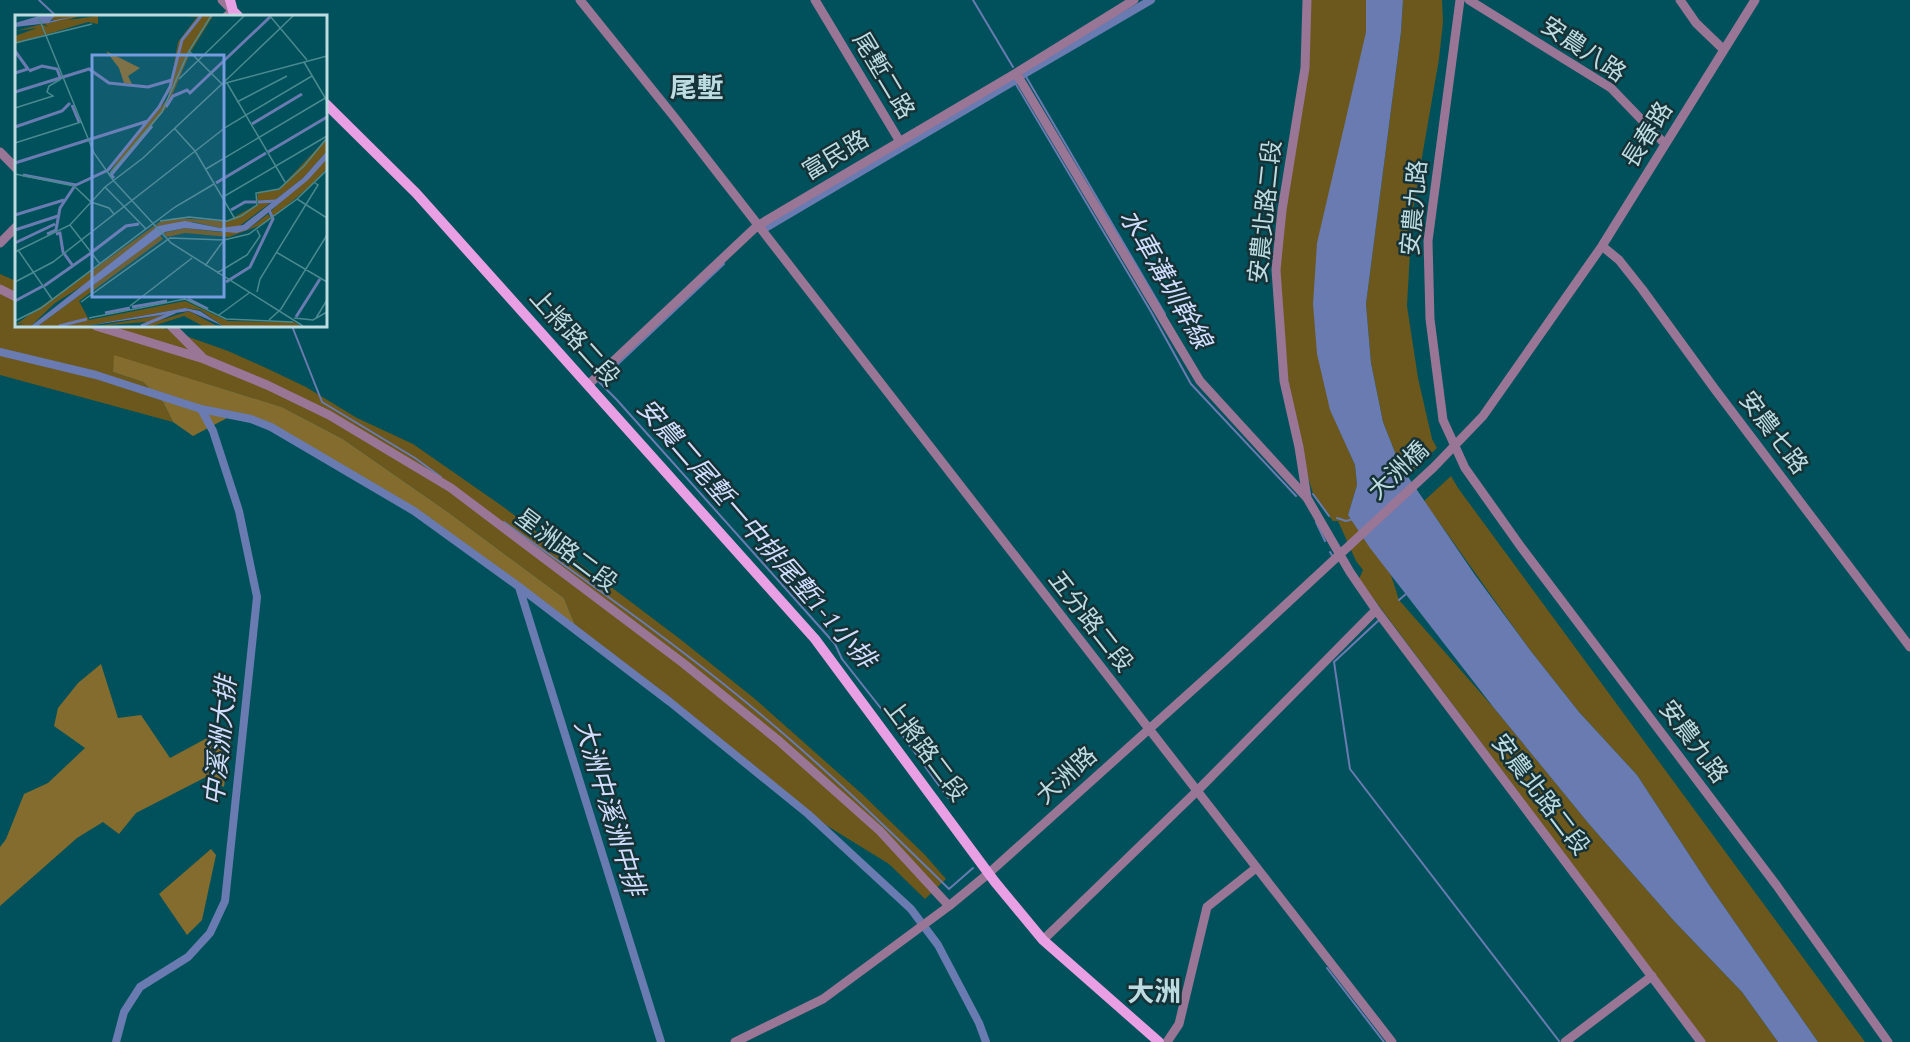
<svg xmlns="http://www.w3.org/2000/svg" width="1910" height="1042" font-family="Spectral,'Noto Sans TC',serif">
  <style>
    .green { fill: #6c571c }
    .forest { fill: #836c2e }
    .water { fill: #697bb1 }
    .lines { fill: none; stroke-linecap: round; stroke-linejoin: round }
    .stream { stroke: #697bb1; stroke-width: 2 }
    .canal { stroke: #697bb1; stroke-width: 8 }
    .minor { stroke: #997596; stroke-width: 9 }
    .major { stroke: #e99fe3; stroke-width: 10 }
    .labels { text-anchor: middle; dominant-baseline: central; stroke-width: 5; stroke-linejoin: round; paint-order: stroke }
    .street-label { font-size: 24px; fill: #bcdce2; stroke: #163237 }
    .water-label { font-size: 26px; font-style: italic; fill: #d1ddfd; stroke: #163237 }
    .quarter-label { font-size: 27px; font-weight: bold; fill: #bcdce2; stroke: #163237 }
    .inset-river { fill: none; stroke: #697bb1; stroke-width: 3 }
    .inset-road { fill: none; stroke: #4b8991; stroke-width: 1.5 }
    .view { fill: #749cde; fill-opacity: 0.15; stroke: #749cde; stroke-width: 3 }
    .inset-edge { fill: none; stroke: #bcdce2; stroke-width: 3 }
  </style>
  <rect width="100%" height="100%" fill="#00515b"/>
  <path class="green" d="M 1307,0 L 1366,0 L 1366,32 L 1330,409 L 1355,465 L 1357,485 L 1348,515 L 1391,575 L 1399,600 L 1494,708 L 1589,824 L 1674,921 L 1742,992 L 1778,1042 L 1705,1042 L 1359,579 L 1363,570 L 1356,561 L 1338,521 L 1333,521 L 1314,497 L 1299,447 L 1278,315 L 1282,210 L 1305,68 Z
    M 1403,0 L 1442,0 L 1443,22 L 1439,59 L 1412,215 L 1407,306 L 1418,378 L 1432,439 L 1437,448 L 1407,476 L 1400,465 L 1383,422 L 1371,363 L 1366,304 L 1401,32 Z
    M 0,274 L 16,281 L 16,326 L 158,326 L 228,351 L 264,367 L 306,387 L 357,418 L 413,444 L 502,506 L 578,562 L 680,639 L 755,699 L 862,794 L 925,855 L 946,879 L 925,899 L 889,864 L 808,814 L 670,702 L 578,632 L 564,598 L 448,512 L 343,439 L 282,407 L 115,356 L 113,372 L 143,382 L 163,402 L 173,422 L 0,375 Z
    M 1451,476 L 1458,488 L 1865,1042 L 1818,1042 L 1709,885 L 1637,775 L 1579,712 L 1530,650 L 1424,501 Z"/>
  <path class="forest" d="M 114,355 L 282,407 L 343,439 L 448,512 L 564,598 L 578,632 L 518,586 L 414,511 L 271,427 L 247,416 L 229,417 L 193,436 L 173,422 L 163,402 L 143,382 L 113,372 Z
    M 101,664 L 118,718 L 141,715 L 170,758 L 233,724 L 224,787 L 206,777 L 136,813 L 119,834 L 103,822 L 77,838 L 0,906 L 0,847 L 6,839 L 24,794 L 48,783 L 85,748 L 54,726 L 58,708 L 78,683 Z
    M 211,849 L 216,855 L 202,920 L 187,935 L 159,894 Z"/>
  <path class="water" d="M 1366,0 L 1403,0 L 1401,32 L 1366,304 L 1371,363 L 1383,422 L 1400,465 L 1475,575 L 1530,650 L 1579,712 L 1637,775 L 1709,885 L 1818,1042 L 1778,1042 L 1742,992 L 1674,921 L 1589,824 L 1494,708 L 1370,548 L 1348,515 L 1357,485 L 1355,465 L 1330,410 L 1317,354 L 1313,304 L 1317,243 L 1366,32 Z"/>
  <g class="lines">
    <path class="stream" d="M 39,0 L 56,16
      M 973,0 L 1013,67
      M 1025,75 L 1165,314
      M 1014,81 L 1150,310 L 1191,384 L 1296,496
      M 724,264 L 599,382 L 617,400 L 835,644 L 842,659 L 902,735 L 948,798
      M 292,326 L 322,402 L 415,458 L 441,477
      M 1313,494 L 1329,516
      M 1337,518 L 1346,521 L 1353,519
      M 504,522 C 590,584 678,645 759,713 C 825,768 887,828 949,889 L 973,868
      M 1316,522 L 1325,541
      M 1330,552 L 1333,557
      M 1399,600 L 1406,594
      M 1379,620 L 1334,662 L 1350,769 L 1559,1041
      M 1327,968 L 1384,1042"/>
    <path class="canal" d="M 1024,74 L 1151,0
      M 767,227 L 1014,81
      M 0,352 L 96,375 L 201,409 L 251,419 L 271,427 L 414,511 L 518,586 L 670,702 L 808,814 L 911,909 L 938,945 L 979,1023 L 986,1042
      M 519,587 L 661,1042
      M 116,1042 L 124,1012 L 140,987 L 188,957 L 210,933 L 225,901 L 257,597 L 239,511 L 213,431 L 201,409"/>
    <path class="minor" d="M 222,0 L 233,11 L 227,16
      M 580,0 L 675,118 L 1392,1042
      M 815,0 L 899,140
      M 1307,0 L 1305,68 L 1282,210 L 1276,270 L 1284,381 L 1299,447 L 1307,498
      M 1460,0 L 1428,241 L 1430,319 L 1443,420 L 1465,468 L 1521,547 L 1777,886 L 1888,1042
      M 1469,0 L 1611,88 L 1665,144
      M 1680,0 L 1696,23 L 1723,49
      M 1016,73 L 1200,381 L 1307,498 L 1350,572 L 1376,610 L 1701,1042
      M 0,152 L 16,168
      M 0,243 L 16,227
      M 1602,246 L 1619,260 L 1642,289 L 1714,388 L 1910,647
      M 0,289 L 16,297
      M 96,326 L 204,359 L 267,385 L 329,415 L 451,488 L 683,663 L 779,741 L 880,831 L 949,906
      M 171,326 L 202,357
      M 588,385 L 757,226 L 1016,73 L 1134,0
      M 1043,940 L 1196,792 L 1376,610
      M 735,1042 L 823,999 L 949,906 L 989,873 L 1227,659 L 1434,467 L 1483,416 L 1602,246 L 1755,0
      M 1167,1042 L 1179,1024 L 1207,907 L 1256,868
      M 1565,1042 L 1652,976"/>
    <path class="major" d="M 230,0 L 233,11 L 238,16
      M 326,104 L 416,193 L 815,639 L 995,882 L 1043,940 L 1159,1042"/>
  </g>
  <g class="labels">
    <g class="street-label">
      <text transform="translate(1583 50) rotate(34)">安農八路</text>
      <text transform="translate(883 76) rotate(59)">尾塹二路</text>
      <text transform="translate(1648 135) rotate(-58)">長春路</text>
      <text transform="translate(836 156) rotate(-31)">富民路</text>
      <text transform="translate(1415 208) rotate(-85)">安農九路</text>
      <text transform="translate(1266 212) rotate(-84)">安農北路二段</text>
      <text transform="translate(574 338) rotate(48)">上將路二段</text>
      <text transform="translate(1773 433) rotate(53)">安農七路</text>
      <text transform="translate(1399 471) rotate(-43)">大洲橋</text>
      <text transform="translate(566 551) rotate(37)">星洲路二段</text>
      <text transform="translate(1090 622) rotate(52)">五分路二段</text>
      <text transform="translate(1693 742) rotate(53)">安農九路</text>
      <text transform="translate(925 751) rotate(53)">上將路二段</text>
      <text transform="translate(1067 776) rotate(-42)">大洲路</text>
      <text transform="translate(1540 795) rotate(53)">安農北路二段</text>
    </g>
    <g class="water-label">
      <text transform="translate(1165 279) rotate(60)">水車溝圳幹線</text>
      <text transform="translate(756 534) rotate(49)">安農二尾塹一中排尾塹1-1小排</text>
      <text transform="translate(221 741) rotate(-84)">中溪洲大排</text>
      <text transform="translate(609 808) rotate(73)">大洲中溪洲中排</text>
    </g>
    <g class="quarter-label">
      <text x="697" y="89">尾塹</text>
      <text x="1154" y="993">大洲</text>
    </g>
  </g>
  <g transform="translate(15 15)">
    <rect width="312" height="312" fill="#00515b"/>
    <path d="M 34,1 L 65,1 L 53,5 L 83,1 L 83,9 L 73,7 L 0,29 L 0,21 L 22,13 L 1,16 L 27,9 L 33,12 L 28,7 L 36,8 L 39,5 L 30,3 ZM 173,1 L 198,1 L 175,38 L 152,92 L 97,160 L 95,157 L 105,142 L 153,83 L 163,27 L 182,2 ZM 312,123 L 312,136 L 288,163 L 260,185 L 242,186 L 243,177 L 264,174 ZM 312,144 L 312,153 L 300,167 L 257,203 L 255,197 ZM 252,184 L 258,186 L 223,212 L 205,213 L 178,207 L 143,211 L 83,261 L 40,288 L 16,311 L 2,311 L 9,308 L 0,310 L 146,206 L 160,203 L 212,206 ZM 253,199 L 256,203 L 246,210 L 214,222 L 170,218 L 152,222 L 148,218 L 170,213 L 205,217 L 232,215 ZM 145,220 L 148,224 L 64,286 L 74,305 L 170,286 L 213,306 L 279,307 L 286,311 L 208,311 L 185,295 L 170,293 L 71,311 L 23,311 ZM 174,296 L 202,311 L 188,311 L 169,301 L 138,311 L 130,310 L 143,306 L 82,311 L 159,298 L 146,305 Z" fill="#6c571c"/>
    <path d="M 91,36 L 125,53 L 113,61 L 117,69 L 109,68 L 104,53 Z" fill="#836c2e"/>
    <path d="M 24,1 L 40,1 L 35,6 L 62,1 L 34,8 L 0,12 L 0,8 ZM 312,136 L 312,144 L 293,165 L 232,215 L 221,218 L 170,213 L 150,217 L 23,311 L 16,311 L 143,211 L 170,206 L 205,213 L 228,210 L 288,163 ZM 170,293 L 185,296 L 208,311 L 174,296 L 71,311 Z" fill="#697bb1"/>
    <path class="inset-river" d="M 0,36 L 13,54 L 0,58M 14,56 L 27,51 L 42,54 L 45,62M 0,77 L 74,54 L 94,68 L 133,72 L 157,65M 57,90 L 64,107M 151,92 L 158,81 L 172,75 L 175,78 L 255,2M 237,109 L 287,79M 0,112 L 47,96 L 55,88M 253,137 L 312,102M 0,148 L 133,106M 8,160 L 61,170 L 93,155 L 144,92 L 155,72 L 167,25 L 186,1M 99,163 L 96,160 L 137,111M 201,168 L 251,138M 243,187 L 261,186M 216,195 L 230,187 L 241,187M 0,200 L 49,185M 0,215 L 43,201M 32,219 L 41,215 L 45,193 L 59,172M 41,219 L 45,218 L 48,237 L 58,251M 0,228 L 40,209M 77,237 L 111,211 L 124,209M 211,267 L 235,252 L 258,204 L 254,195M 29,271 L 76,238M 173,284 L 193,294M 0,286 L 28,271M 117,292 L 152,286M 90,298 L 115,293M 281,302 L 305,264M 44,311 L 72,304M 126,311 L 160,297"/>
    <path class="inset-road" d="M 23,1 L 79,138 L 98,165 L 156,228 L 288,311M 255,1 L 292,45M 0,28 L 77,9M 174,36 L 207,69 L 278,1M 289,47 L 312,86M 164,64 L 229,1M 212,68 L 270,167M 222,87 L 272,61M 0,93 L 38,81 L 32,77 L 34,71 L 46,64M 160,114 L 180,136 L 220,204M 0,128 L 66,107M 191,154 L 312,82M 0,159 L 59,171 L 76,187 L 94,193 L 99,199M 94,160 L 147,97 L 174,36 L 196,1M 90,172 L 131,214M 208,182 L 312,121M 282,184 L 312,203M 145,206 L 174,202 L 212,206 L 226,201 L 242,190 L 241,178 L 264,174 L 289,151 L 312,123M 55,210 L 85,249M 3,235 L 37,284M 0,237 L 55,210 L 90,172 L 128,143 L 207,69 L 312,41M 261,237 L 312,267M 190,251 L 209,225M 202,258 L 232,240 L 245,221 L 242,215M 0,267 L 38,247 L 211,112 L 297,61M 242,277 L 245,264 L 303,170 L 300,168M 66,287 L 155,223 L 209,225 L 234,219 L 282,184 L 312,155M 115,291 L 177,243M 204,300 L 234,278M 74,303 L 170,284 L 211,304 L 278,307M 279,303 L 298,305 L 312,297M 301,303 L 312,285M 254,305 L 266,294 L 312,220M 0,306 L 26,293 L 160,192 L 199,169"/>
    <path class="view" d="M 77,40 L 209,40 L 209,282 L 77,282 Z"/>
    <rect width="312" height="312" class="inset-edge"/>
  </g>
</svg>
